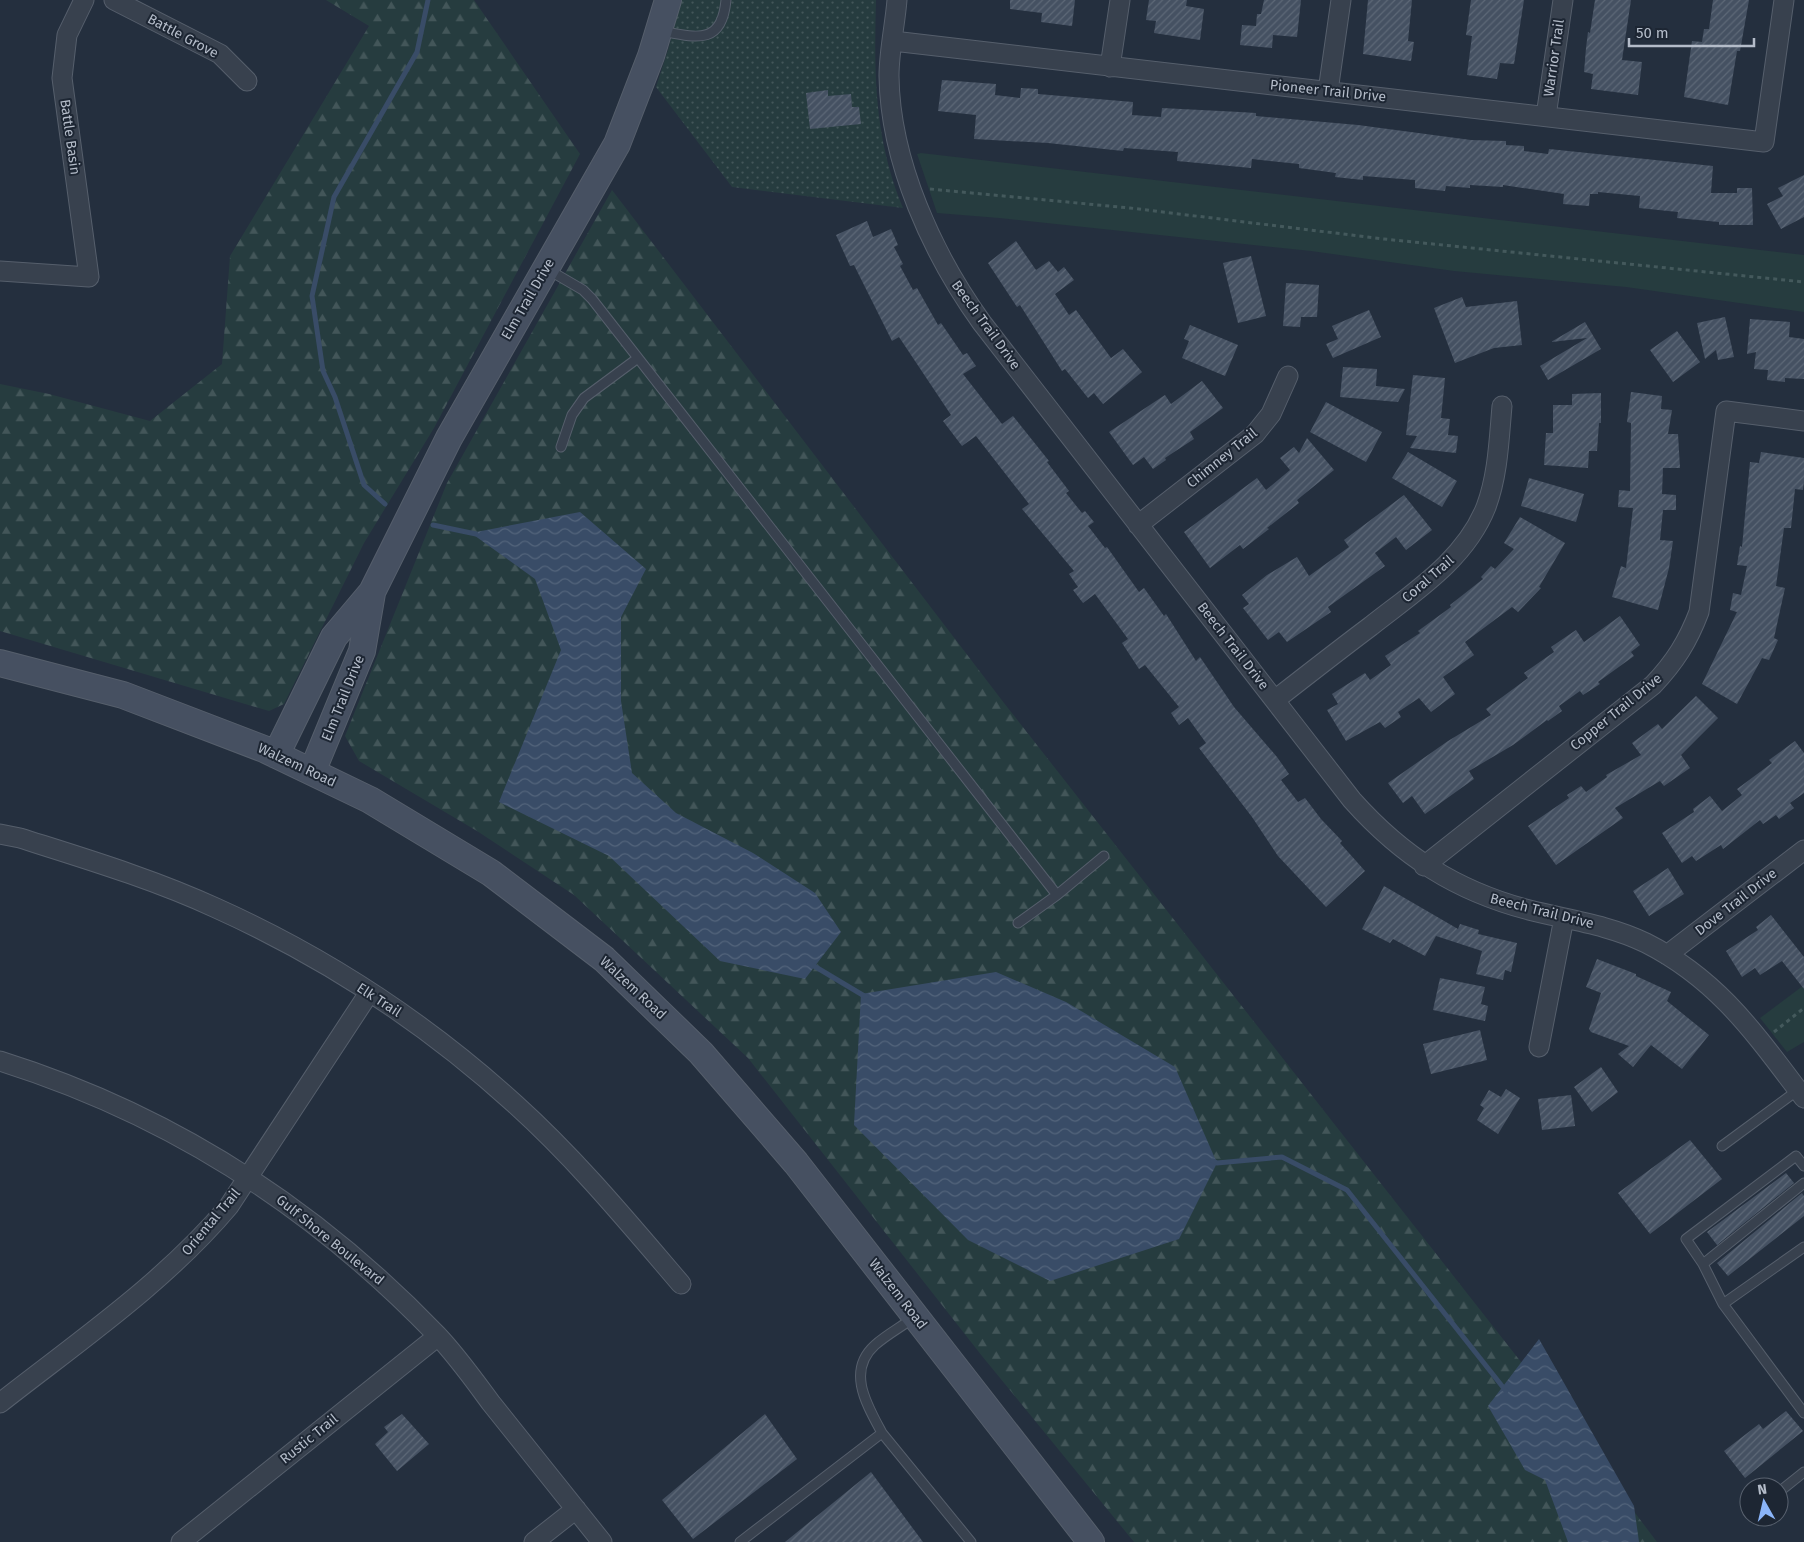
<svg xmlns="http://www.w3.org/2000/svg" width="1804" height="1542" font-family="'Fira Sans',sans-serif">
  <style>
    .green { fill: #263c3f }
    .forest { fill: url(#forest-firs) }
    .park { fill: url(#park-dots) }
    .water { fill: url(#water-waves) }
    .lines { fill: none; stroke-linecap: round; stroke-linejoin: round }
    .stream { stroke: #394c67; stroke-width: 5 }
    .building { fill: url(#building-hatch) }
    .lane-casing { stroke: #565f6c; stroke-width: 11 }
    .street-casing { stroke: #565f6c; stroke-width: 21 }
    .secondary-casing { stroke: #565f6c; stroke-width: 28 }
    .path { stroke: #44595c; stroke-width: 3; stroke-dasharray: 4 4; stroke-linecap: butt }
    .lane { stroke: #38414e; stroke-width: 9 }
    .street { stroke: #38414e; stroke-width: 19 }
    .secondary { stroke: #465061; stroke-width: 26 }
    .labels { text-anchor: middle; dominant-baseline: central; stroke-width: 4; stroke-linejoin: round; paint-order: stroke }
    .street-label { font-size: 14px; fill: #b4bcc9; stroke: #1d2633 }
  </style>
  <defs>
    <pattern id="forest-firs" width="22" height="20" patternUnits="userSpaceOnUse" patternTransform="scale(1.25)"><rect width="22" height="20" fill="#263c3f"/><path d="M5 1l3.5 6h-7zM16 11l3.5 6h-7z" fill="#435659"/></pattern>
    <pattern id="park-dots" width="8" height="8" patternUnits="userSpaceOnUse" patternTransform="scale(1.25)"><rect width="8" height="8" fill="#263c3f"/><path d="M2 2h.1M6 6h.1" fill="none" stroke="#435659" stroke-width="1.8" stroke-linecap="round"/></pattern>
    <pattern id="water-waves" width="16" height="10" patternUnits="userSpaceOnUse" patternTransform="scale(1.25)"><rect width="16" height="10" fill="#394c67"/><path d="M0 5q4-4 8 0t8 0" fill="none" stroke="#53647b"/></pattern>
    <pattern id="building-hatch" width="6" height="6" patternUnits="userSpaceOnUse" patternTransform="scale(1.25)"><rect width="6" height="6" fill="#455162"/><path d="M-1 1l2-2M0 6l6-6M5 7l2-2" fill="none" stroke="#5d6877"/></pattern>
  </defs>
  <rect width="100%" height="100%" fill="#242f3e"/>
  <path class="green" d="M 921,153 L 1804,255 L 1804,312 L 1626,287 L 1454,271 L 1311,251 L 999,218 L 937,213 L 917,154 Z
    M 1804,985 L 1804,1042 L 1787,1052 L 1760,1018 Z"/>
  <path class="forest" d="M 326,0 L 474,0 L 580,154 L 434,428 L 364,543 L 284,704 L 269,711 L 0,631 L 0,384 L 49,394 L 150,421 L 222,364 L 230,256 L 369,26 Z
    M 612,190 L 1004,703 L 1521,1362 L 1657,1542 L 1134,1542 L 982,1356 L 748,1058 L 574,895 L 477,831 L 359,761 L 345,736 L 447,483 Z"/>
  <path class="park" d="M 680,0 L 876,0 C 874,73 874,138 903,208 L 732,187 L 656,87 L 669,47 Z"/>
  <path class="water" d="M 580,512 L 646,569 L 621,617 L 621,701 L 632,773 L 676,813 L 753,853 L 815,893 L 841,932 L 805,979 L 720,961 L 609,856 L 499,802 L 561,650 L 535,579 L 471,533 Z
    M 996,972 L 1066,1002 L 1175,1067 L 1217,1163 L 1179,1239 L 1050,1281 L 968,1240 L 854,1125 L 861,994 Z
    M 1539,1339 L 1634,1506 L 1639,1542 L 1568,1542 L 1545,1480 L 1525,1470 L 1488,1406 Z"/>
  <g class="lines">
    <path class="stream" d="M 385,504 L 364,485 L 335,397 L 323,371 L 312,296 L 334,197 L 417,52 L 428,0
      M 433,525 L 476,534
      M 809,963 L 866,997
      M 1213,1161 L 1217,1163 L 1282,1157 L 1347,1190 L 1506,1391"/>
  </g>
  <path class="building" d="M 1010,0 L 1075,0 L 1072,26 L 1041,22 L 1042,13 L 1010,9 Z
    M 1149,0 L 1187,0 L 1186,6 L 1204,9 L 1200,40 L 1154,33 L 1156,21 L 1146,20 Z
    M 1264,0 L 1301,0 L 1297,37 L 1273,35 L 1272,48 L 1240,45 L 1242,25 L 1256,26 L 1257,14 L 1261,14 Z
    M 1368,0 L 1412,0 L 1408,41 L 1414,42 L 1411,61 L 1363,54 Z
    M 1471,0 L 1524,0 L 1514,64 L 1500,63 L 1497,79 L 1467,75 L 1472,36 L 1466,35 Z
    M 1595,0 L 1631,0 L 1622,60 L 1642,62 L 1638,95 L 1591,89 L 1593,74 L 1584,72 L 1586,48 L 1588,32 L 1590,33 Z
    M 1713,0 L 1749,0 L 1740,51 L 1737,51 L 1728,105 L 1684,97 L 1692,41 L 1702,42 L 1704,29 L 1709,29 Z
    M 942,80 L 996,84 L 995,95 L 1020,98 L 1021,88 L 1038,89 L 1038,94 L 1133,102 L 1132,115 L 1161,117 L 1162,108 L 1240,112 L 1256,113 L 1256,116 L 1358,125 L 1471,140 L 1506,141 L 1506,145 L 1524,146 L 1524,151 L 1548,154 L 1549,149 L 1713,166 L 1711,193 L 1737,193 L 1737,188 L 1752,188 L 1753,225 L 1719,225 L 1719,222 L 1677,218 L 1678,212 L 1639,208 L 1640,196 L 1598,192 L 1598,194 L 1590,194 L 1589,206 L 1563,204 L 1564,194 L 1503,185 L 1503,187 L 1470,185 L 1470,188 L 1446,186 L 1445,191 L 1415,188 L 1415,180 L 1363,176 L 1363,180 L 1335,177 L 1336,173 L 1299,168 L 1299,164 L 1252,159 L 1251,168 L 1177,161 L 1178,152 L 1124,148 L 1123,151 L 1048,143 L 974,139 L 976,115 L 938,111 Z
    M 828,90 L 828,96 L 851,94 L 852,107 L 859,107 L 861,124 L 810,129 L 806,93 Z
    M 1804,175 L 1804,217 L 1781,229 L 1767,204 L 1783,196 L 1778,188 Z
    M 867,221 L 873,237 L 891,229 L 898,245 L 894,247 L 903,264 L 900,266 L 913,290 L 917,288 L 938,325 L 941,323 L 963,355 L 967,353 L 976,366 L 963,374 L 1002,424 L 1013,416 L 1049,461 L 1047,462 L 1069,491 L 1066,493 L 1082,513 L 1085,511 L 1094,522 L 1088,526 L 1105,548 L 1107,547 L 1139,592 L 1144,588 L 1164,616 L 1166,614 L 1196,661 L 1200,657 L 1234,707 L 1277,757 L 1289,774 L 1281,780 L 1298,802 L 1305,798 L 1321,819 L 1342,841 L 1340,843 L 1365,871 L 1326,907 L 1278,856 L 1252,817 L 1199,748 L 1206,743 L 1188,718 L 1179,725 L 1171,713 L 1179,707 L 1145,665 L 1139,669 L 1122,643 L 1128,639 L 1095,594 L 1083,603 L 1073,590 L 1078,587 L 1069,574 L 1074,571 L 1022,509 L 1029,504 L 976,436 L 962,446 L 943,421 L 951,415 L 899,337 L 892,341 L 854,265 L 850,266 L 836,235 Z
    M 1016,241 L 1036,270 L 1049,261 L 1058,272 L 1064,267 L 1074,280 L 1055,294 L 1069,315 L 1076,310 L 1111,358 L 1123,349 L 1142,372 L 1103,404 L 1094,393 L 1088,398 L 1065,369 L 1062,371 L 1020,305 L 1017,307 L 988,263 Z
    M 1251,256 L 1266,316 L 1238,323 L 1223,263 Z
    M 1286,283 L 1319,285 L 1317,317 L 1301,317 L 1300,327 L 1283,326 Z
    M 1462,297 L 1466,307 L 1517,301 L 1522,345 L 1494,348 L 1455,363 L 1434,308 Z
    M 1369,310 L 1381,337 L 1333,358 L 1326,344 L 1338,339 L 1332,326 Z
    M 1725,317 L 1734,357 L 1718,360 L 1716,350 L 1705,359 L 1697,323 Z
    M 1750,319 L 1790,322 L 1789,337 L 1804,339 L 1804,379 L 1785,378 L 1785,382 L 1767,380 L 1768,370 L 1754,369 L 1756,352 L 1747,354 Z
    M 1585,322 L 1601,349 L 1548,380 L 1540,366 L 1587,338 L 1551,342 Z
    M 1190,325 L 1238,345 L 1225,376 L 1182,358 L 1189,341 L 1184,339 Z
    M 1677,331 L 1700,362 L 1673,382 L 1650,350 Z
    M 1343,367 L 1377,369 L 1376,386 L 1405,389 L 1398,402 L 1340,397 Z
    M 1413,375 L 1445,378 L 1441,418 L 1450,419 L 1448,435 L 1458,436 L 1456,453 L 1410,448 L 1417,436 L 1406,435 Z
    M 1202,381 L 1223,408 L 1190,432 L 1194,439 L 1165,458 L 1166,460 L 1153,469 L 1144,457 L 1133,465 L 1109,432 L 1165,395 L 1171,404 Z
    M 1631,392 L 1662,396 L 1661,409 L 1672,410 L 1668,434 L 1678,434 L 1680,468 L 1663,468 L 1662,494 L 1676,495 L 1676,510 L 1663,510 L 1660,540 L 1673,541 L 1669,568 L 1658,610 L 1612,597 L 1621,566 L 1626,568 L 1633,508 L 1618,507 L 1619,490 L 1630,491 L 1631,423 L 1627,422 Z
    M 1601,393 L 1601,423 L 1599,423 L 1597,451 L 1589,451 L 1588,468 L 1544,465 L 1546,433 L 1553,433 L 1553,405 L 1572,405 L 1572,394 Z
    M 1326,402 L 1382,432 L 1366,462 L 1310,432 Z
    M 1307,438 L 1334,470 L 1297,500 L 1299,503 L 1267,528 L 1269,529 L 1243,549 L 1240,545 L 1210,568 L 1184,532 L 1257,478 L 1266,490 L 1290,470 L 1280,458 L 1294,447 L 1299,453 Z
    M 1408,452 L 1457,481 L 1442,507 L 1392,478 Z
    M 1761,452 L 1804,458 L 1804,481 L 1803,490 L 1795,489 L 1791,528 L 1784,528 L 1776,586 L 1785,588 L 1774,638 L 1778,640 L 1769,660 L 1762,658 L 1737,704 L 1702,684 L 1737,612 L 1730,610 L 1733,593 L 1741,595 L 1747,566 L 1737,565 L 1740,546 L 1742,547 L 1750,462 L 1759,463 Z
    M 1529,478 L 1584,494 L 1576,522 L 1521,506 Z
    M 1404,495 L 1432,530 L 1406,550 L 1396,537 L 1375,553 L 1385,566 L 1328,607 L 1331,612 L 1287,642 L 1279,632 L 1268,640 L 1243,608 L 1249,604 L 1242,595 L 1267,575 L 1297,557 L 1309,576 L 1349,547 L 1344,540 Z
    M 1520,517 L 1565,543 L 1539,587 L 1541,588 L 1518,612 L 1512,607 L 1465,642 L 1474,655 L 1443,677 L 1455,694 L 1431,712 L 1419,698 L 1398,712 L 1401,717 L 1385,728 L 1380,722 L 1346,741 L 1327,710 L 1338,704 L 1332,694 L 1365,673 L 1370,680 L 1391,665 L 1385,656 L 1420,633 L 1418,631 L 1451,607 L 1450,605 L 1483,579 L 1481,577 L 1491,566 L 1495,569 L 1514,549 L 1504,543 Z
    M 1620,616 L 1640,645 L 1631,652 L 1634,656 L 1598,682 L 1600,684 L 1583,695 L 1580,691 L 1559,706 L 1562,711 L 1548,721 L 1547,720 L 1513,745 L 1469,771 L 1474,779 L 1425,814 L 1412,796 L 1403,803 L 1388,783 L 1448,741 L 1491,715 L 1486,709 L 1528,678 L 1524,673 L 1554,652 L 1551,647 L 1576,630 L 1584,642 Z
    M 1696,696 L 1718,718 L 1681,755 L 1690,768 L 1664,786 L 1660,781 L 1615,808 L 1623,818 L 1556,865 L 1528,826 L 1569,798 L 1567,795 L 1581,786 L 1586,792 L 1607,777 L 1606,775 L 1641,755 L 1632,743 L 1658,724 L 1662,729 Z
    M 1795,741 L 1804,753 L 1804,793 L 1790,803 L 1794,808 L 1779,819 L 1776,815 L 1763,824 L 1760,820 L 1723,849 L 1721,845 L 1696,861 L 1692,856 L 1682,863 L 1662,833 L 1694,812 L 1693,809 L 1710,796 L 1722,811 L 1742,795 L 1737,789 L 1772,763 L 1769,760 Z
    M 1668,868 L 1684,894 L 1649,916 L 1633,891 Z
    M 1384,886 L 1458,929 L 1460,924 L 1479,930 L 1478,934 L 1517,943 L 1511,972 L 1505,970 L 1503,980 L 1476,974 L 1482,951 L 1436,936 L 1425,956 L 1393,939 L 1390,943 L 1362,929 Z
    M 1771,915 L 1804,957 L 1804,989 L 1782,961 L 1760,975 L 1755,968 L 1742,977 L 1726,951 L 1758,930 L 1756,927 Z
    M 1597,959 L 1636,974 L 1636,976 L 1671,992 L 1667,1001 L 1709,1035 L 1682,1069 L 1651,1045 L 1633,1067 L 1618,1054 L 1629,1046 L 1591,1032 L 1589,1029 L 1601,993 L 1586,987 Z
    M 1440,978 L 1485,987 L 1481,1004 L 1488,1006 L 1485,1021 L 1433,1010 Z
    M 1480,1030 L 1487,1060 L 1431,1074 L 1423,1044 Z
    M 1601,1067 L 1618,1092 L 1592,1112 L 1574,1087 Z
    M 1506,1089 L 1520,1098 L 1498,1134 L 1477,1120 L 1484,1108 L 1480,1105 L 1489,1090 L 1501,1097 Z
    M 1571,1095 L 1575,1126 L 1542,1130 L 1538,1099 Z
    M 1690,1140 L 1722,1179 L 1650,1234 L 1618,1193 Z
    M 1786,1173 L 1794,1183 L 1717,1245 L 1707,1232 Z
    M 1802,1193 L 1804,1196 L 1804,1216 L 1728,1276 L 1717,1263 Z
    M 1786,1411 L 1803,1431 L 1745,1478 L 1724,1451 L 1759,1424 L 1763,1429 Z
    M 402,1414 L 429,1444 L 397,1471 L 375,1444 L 388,1432 L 384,1427 Z
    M 765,1414 L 797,1459 L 693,1539 L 662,1500 Z
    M 871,1472 L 923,1542 L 785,1542 Z"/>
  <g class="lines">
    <g class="lane-casing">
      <path id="lane" d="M 662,31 C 697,38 722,45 726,0
        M 547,269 L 583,290 L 592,299 L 1057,895 L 1104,856
        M 561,447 L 572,415 L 584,398 L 638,358
        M 1018,923 L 1057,895
        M 1722,1146 L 1798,1090
        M 1804,1247 L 1723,1304 L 1804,1413
        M 1703,1264 L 1686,1239 L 1796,1156 L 1804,1166
        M 1723,1304 L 1703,1264 L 1804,1183
        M 882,1433 C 867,1405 846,1371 875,1345 C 886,1335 901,1327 913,1318
        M 1779,1492 L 1804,1472
        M 740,1542 L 882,1433 L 971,1542"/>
    </g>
    <g class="street-casing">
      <path id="street" d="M 114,0 L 220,54 L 247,81
        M 897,0 C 895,25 889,51 889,76 C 890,162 933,255 982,323 L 1352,800 C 1402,856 1456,891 1529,910 C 1569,920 1609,925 1646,943 C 1719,980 1756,1035 1804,1098
        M 893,41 L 1764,142 L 1784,0
        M 1110,67 L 1120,0
        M 1328,91 L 1341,0
        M 1546,116 L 1563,0
        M 0,271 L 89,277 L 62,78 L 67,35 L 84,0
        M 1138,525 L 1255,434 L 1271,414 L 1288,376
        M 1275,700 C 1307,675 1339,650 1371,626 C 1414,592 1465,560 1486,507 C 1498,475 1499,440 1502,406
        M 0,834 L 20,838 C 86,859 153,879 216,908 C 325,957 427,1024 515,1104 C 576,1159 628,1222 681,1284
        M 1424,866 L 1653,685 C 1675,662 1688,641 1699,612 L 1726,411 L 1804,421
        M 1667,955 L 1804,850
        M 1539,1047 L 1564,918
        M 0,1061 C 169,1114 314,1207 437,1335 C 457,1356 474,1380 491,1403 C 528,1449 565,1496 602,1542
        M 0,1403 C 79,1341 164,1283 229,1206 L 369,993
        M 181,1542 L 438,1336
        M 534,1542 L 576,1509"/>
    </g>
    <g class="secondary-casing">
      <path id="secondary" d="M 0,663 L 123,695 L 264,749 L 370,800 L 491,873 L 604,959 L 701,1053 L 796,1163 L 1091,1542
        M 276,755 L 334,637 L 372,592 L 449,438 L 617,144 L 651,56 L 668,0
        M 312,772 L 362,651 L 372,593"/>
    </g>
    <path class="path" d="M 930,189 L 1130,208 L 1384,239 L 1804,282
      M 1774,1032 L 1804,1008"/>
    <use href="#lane" class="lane"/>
    <use href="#street" class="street"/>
    <use href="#secondary" class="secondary"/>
  </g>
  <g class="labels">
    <g class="street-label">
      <text transform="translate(183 36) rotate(28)">Battle Grove</text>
      <text transform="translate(1554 58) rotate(-82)">Warrior Trail</text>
      <text transform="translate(1328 91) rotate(6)">Pioneer Trail Drive</text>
      <text transform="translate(70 137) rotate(82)">Battle Basin</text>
      <text transform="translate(528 299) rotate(-60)">Elm Trail Drive</text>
      <text transform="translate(986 325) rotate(54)">Beech Trail Drive</text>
      <text transform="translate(1222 458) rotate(-39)">Chimney Trail</text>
      <text transform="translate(1428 579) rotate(-41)">Coral Trail</text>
      <text transform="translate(1233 646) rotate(52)">Beech Trail Drive</text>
      <text transform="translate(343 698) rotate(-68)">Elm Trail Drive</text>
      <text transform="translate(1616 712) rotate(-39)">Copper Trail Drive</text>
      <text transform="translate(297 765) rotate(25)">Walzem Road</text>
      <text transform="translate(1736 902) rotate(-38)">Dove Trail Drive</text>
      <text transform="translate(1542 911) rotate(14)">Beech Trail Drive</text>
      <text transform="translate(633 988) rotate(43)">Walzem Road</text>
      <text transform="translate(379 1000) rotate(33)">Elk Trail</text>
      <text transform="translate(211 1222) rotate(-50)">Oriental Trail</text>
      <text transform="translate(330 1240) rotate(39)">Gulf Shore Boulevard</text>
      <text transform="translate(898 1294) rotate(52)">Walzem Road</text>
      <text transform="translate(309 1439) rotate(-39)">Rustic Trail</text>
    </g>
  </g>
  <g transform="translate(1764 1502) rotate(352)"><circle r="24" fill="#1d2633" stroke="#59626f"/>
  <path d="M0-4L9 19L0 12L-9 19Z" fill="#8ab4f8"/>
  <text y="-8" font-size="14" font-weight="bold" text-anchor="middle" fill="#b4bcc9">N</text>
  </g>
  <path d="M1629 38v8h125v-8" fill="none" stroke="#b4bcc9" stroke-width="2.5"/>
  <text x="1636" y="38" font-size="15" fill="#b4bcc9" stroke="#1d2633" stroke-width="4" paint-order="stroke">50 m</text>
</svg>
